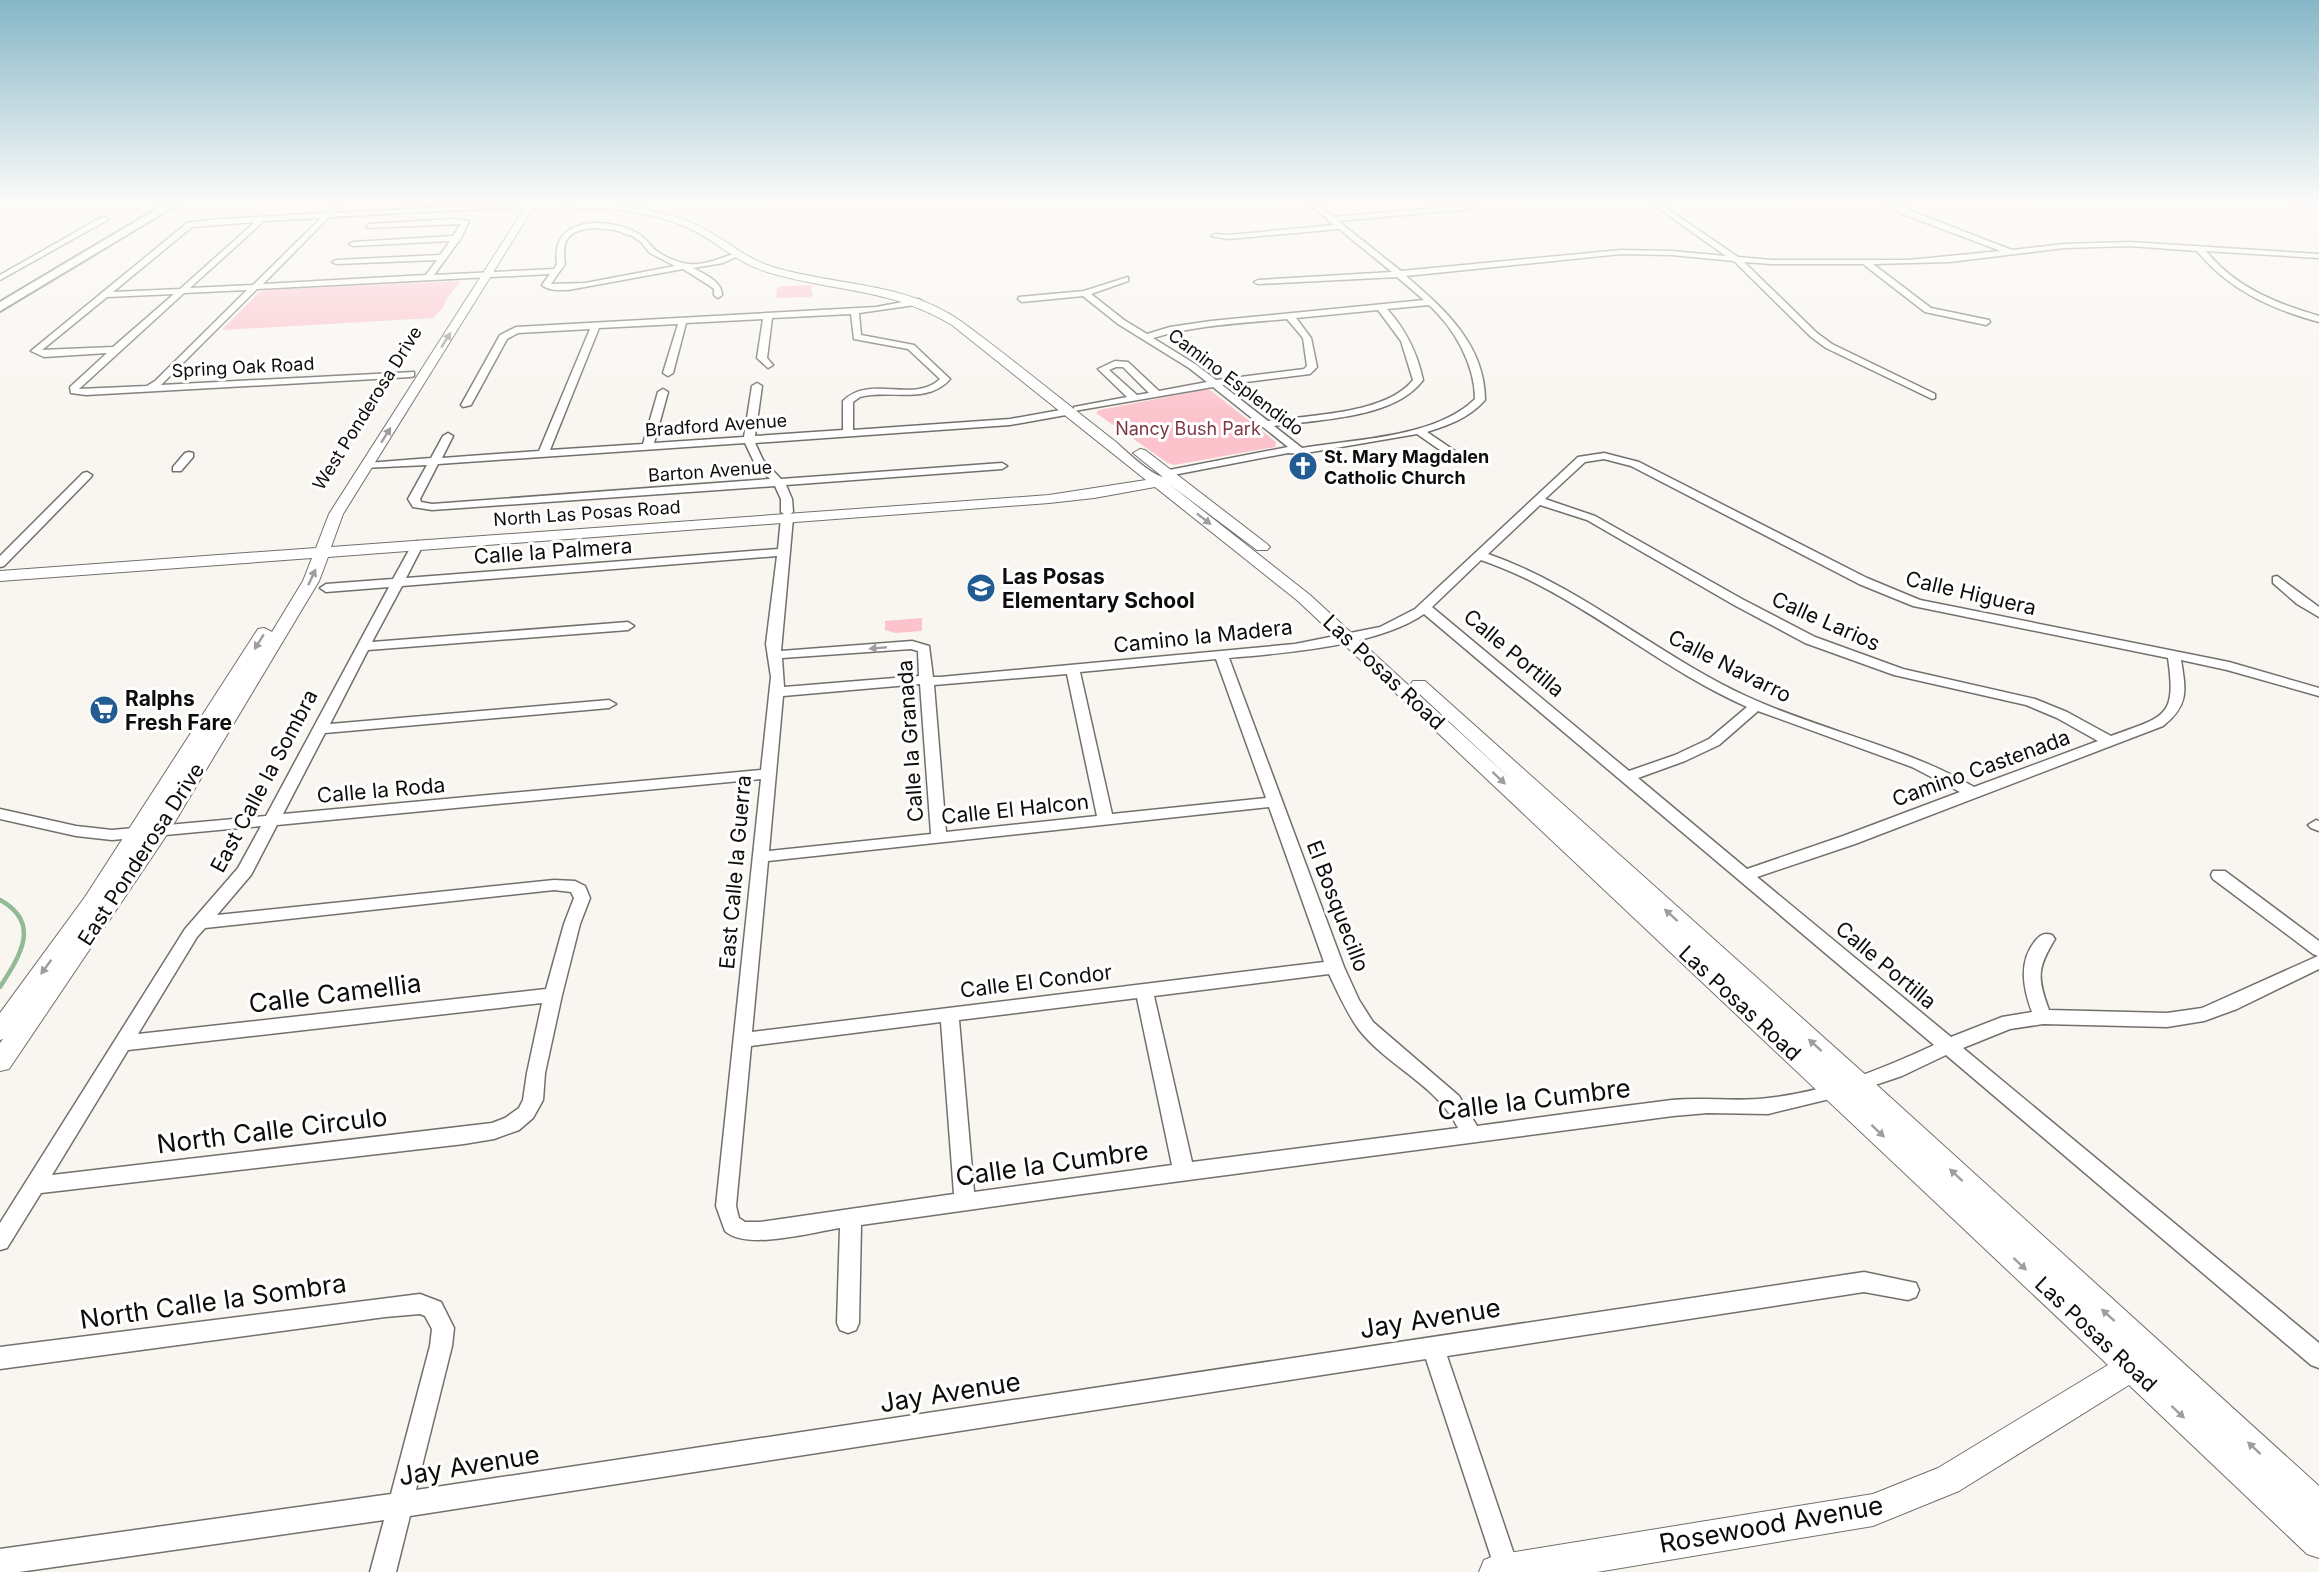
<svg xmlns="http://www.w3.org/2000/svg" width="2319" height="1572" font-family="Inter,sans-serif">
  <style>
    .green { fill: #fcc3cc }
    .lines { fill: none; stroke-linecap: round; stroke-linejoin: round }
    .stream { stroke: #92ba95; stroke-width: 4.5 }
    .minor-casing { stroke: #73706c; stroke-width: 3 }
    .major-casing { stroke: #73706c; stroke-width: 2 }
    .highway-casing { stroke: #73706c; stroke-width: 4 }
    .minor { fill: #fff; fill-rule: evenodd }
    .major { fill: #fff; fill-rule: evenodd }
    .highway { fill: #fff; fill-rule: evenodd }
    .oneway { fill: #9f9e9e }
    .labels { text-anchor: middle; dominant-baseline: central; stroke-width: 6; stroke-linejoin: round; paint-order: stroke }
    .far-street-label { font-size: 18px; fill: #0e0d0c; stroke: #fff }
    .far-park-label { font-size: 18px; fill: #7e3848; stroke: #fff }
    .far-poi-label { font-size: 18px; font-weight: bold; fill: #0e0d0c; stroke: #fff; text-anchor: start }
    .street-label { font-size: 21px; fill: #0e0d0c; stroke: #fff }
    .poi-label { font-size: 21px; font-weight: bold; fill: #0e0d0c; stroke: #fff; text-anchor: start }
    .near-street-label { font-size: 26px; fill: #0e0d0c; stroke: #fff }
  </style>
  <rect width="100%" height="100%" fill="#f9f6f1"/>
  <path class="green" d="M 461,281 L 447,298 L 443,308 L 433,318 L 222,330 L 259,292 L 267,290 Z
    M 813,285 L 811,291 L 813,296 L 809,297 L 776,298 L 777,288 L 781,286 Z
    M 1203,390 L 1210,390 L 1276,442 L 1275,447 L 1174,465 L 1168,463 L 1096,413 L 1099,410 Z
    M 922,618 L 922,631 L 895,633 L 885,630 L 885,621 Z"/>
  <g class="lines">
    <path class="stream" d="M 0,900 C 42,923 20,956 0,987"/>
    <g class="minor-casing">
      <path id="minor" d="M 338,201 L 345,201 L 334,213 L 518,203 L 522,205 L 518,207 L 329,217 L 263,284 L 426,275 L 437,260 L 336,264 L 332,262 L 336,260 L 440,255 L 450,241 L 353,246 L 349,244 L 353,242 L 453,236 L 461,224 L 366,228 L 369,224 L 454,219 L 469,221 L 461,238 L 434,275 L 554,269 L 557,264 C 550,216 606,217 637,233 C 645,237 648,243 654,249 C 661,255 674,261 683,263 C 699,268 721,258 736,253 L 740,255 L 723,263 L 693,268 C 704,274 722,281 722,295 L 718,298 L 714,295 L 714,289 L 710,286 L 683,269 L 568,290 C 559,290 549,291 542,285 L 550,274 L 257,289 L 161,385 L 414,372 L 414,376 L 411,377 L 86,395 L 71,393 L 70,387 L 107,353 L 44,357 L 31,351 L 187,223 L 207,220 L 325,213 ZM 321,218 L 253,285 L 190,288 L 264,221 ZM 255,222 L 180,289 L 113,292 L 192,227 ZM 594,228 L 615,230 L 632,236 L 641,242 L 650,253 L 675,266 L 585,283 L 551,284 L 565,264 C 561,239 569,230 594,228 ZM 247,290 L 155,381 L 147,386 L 79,389 L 184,293 ZM 174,294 L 113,347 L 42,350 L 107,297 Z
        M 1306,201 L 1314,201 L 1333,217 L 1474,205 L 1471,209 L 1338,221 L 1401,271 L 1621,250 L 1671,251 L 1726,256 L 1648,201 L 1656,201 L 1738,257 L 1772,260 L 1908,260 L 2001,251 L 1905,215 L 1882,201 L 1891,201 L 1911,211 L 2012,250 L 2064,244 L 2130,242 L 2319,254 L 2319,258 L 2206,251 C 2235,287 2275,303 2319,316 L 2319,322 C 2271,309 2229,290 2197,251 L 2130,246 L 2064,248 L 1950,262 L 1873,264 L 1931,308 L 1989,320 L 1990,322 L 1986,325 L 1925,312 L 1863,264 L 1772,264 L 1744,262 L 1817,333 L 1832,344 L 1935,394 L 1935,398 L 1932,399 L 1826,348 L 1811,337 L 1734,261 L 1671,255 L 1621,254 L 1406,276 C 1443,308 1485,344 1485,400 C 1469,418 1449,425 1427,432 L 1458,453 L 1458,457 L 1450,457 L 1417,434 L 1300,454 L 1288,453 L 1168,476 L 1163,473 L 1164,471 L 1288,447 L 1213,387 L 1074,411 L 1074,407 L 1127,397 L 1098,369 L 1115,361 L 1128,362 L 1159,391 L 1207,382 L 1189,368 L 1118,324 L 1083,296 L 1022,302 L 1018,299 L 1019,297 L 1084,291 L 1128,277 L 1128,281 L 1091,294 L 1124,320 L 1147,334 L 1170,327 L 1211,321 L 1424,300 L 1397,277 L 1258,284 L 1254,282 L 1258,280 L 1392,272 L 1339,229 L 1229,239 L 1211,236 L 1215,234 L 1229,235 L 1334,225 ZM 1429,305 C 1454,328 1475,364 1475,399 C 1435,438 1355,439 1302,448 L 1274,426 C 1319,419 1394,419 1423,380 C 1417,352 1406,330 1387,309 ZM 1378,310 L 1401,341 L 1413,380 C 1387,414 1309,415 1268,421 L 1222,385 L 1310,374 L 1317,367 L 1311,338 L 1296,318 ZM 1287,319 L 1303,338 L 1307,366 L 1304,369 L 1216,380 L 1195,364 L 1153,338 C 1196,325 1243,323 1287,319 ZM 1116,367 L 1123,367 L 1149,393 L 1137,395 L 1109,370 Z
        M 2288,201 L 2319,202 L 2319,206 L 2291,203 Z
        M 102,217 L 109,219 L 0,280 L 0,275 Z
        M 919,299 L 923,302 L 922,304 L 859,313 L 861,335 L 914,345 L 950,379 C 928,405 889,389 860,397 L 853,402 L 853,430 L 1010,419 L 1066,409 L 1071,412 L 1066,415 L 1010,425 L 755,443 L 763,460 L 781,479 L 1002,463 L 1007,466 L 1002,469 L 786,485 L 792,499 L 793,512 L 789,515 L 793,518 L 781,651 L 912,641 L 929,646 L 933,677 L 940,677 L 1295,644 L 1380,627 L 1415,609 L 1578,457 L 1604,453 L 1639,462 L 1867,578 L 1920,600 L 2229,662 L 2319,688 L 2319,696 L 2227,670 L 2181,660 C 2186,691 2189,705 2163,726 L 1855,844 L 1757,877 L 1951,1037 L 2002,1017 L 2032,1012 C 2023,988 2018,961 2036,940 C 2041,934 2045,933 2052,935 L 2055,939 C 2037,968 2037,978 2049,1010 L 2167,1013 L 2202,1008 L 2318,956 L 2313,954 L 2213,879 L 2211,875 L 2213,871 L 2225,871 L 2319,941 L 2319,969 L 2237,1009 L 2204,1021 L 2167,1027 L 2043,1024 L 2010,1029 L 1963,1048 L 2319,1343 L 2319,1368 L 2311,1365 L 1946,1055 L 1902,1076 L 1842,1096 L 1768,1114 L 1708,1113 L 1673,1116 L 1075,1195 L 861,1225 L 859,1323 L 856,1330 L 848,1333 L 840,1330 L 837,1323 L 840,1228 C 813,1232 746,1251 725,1231 L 716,1206 L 761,779 L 277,825 L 251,875 L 217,915 L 554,880 L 575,881 L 585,886 L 590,898 L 580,924 L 562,995 L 545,1073 L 543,1100 L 533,1118 L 519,1130 L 494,1139 L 464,1144 L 41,1193 L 7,1248 L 0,1250 L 0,1223 L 185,929 L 238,868 L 261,826 L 112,840 L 76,836 L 0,819 L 0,809 L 76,826 L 112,830 L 266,816 L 389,587 L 326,592 L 320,588 L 326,584 L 393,579 L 413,543 L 417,541 L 423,545 L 406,578 L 778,549 L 781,518 L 785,515 L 781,512 L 781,499 L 775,486 L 432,510 L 413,507 L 408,499 L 427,465 L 363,468 L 363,464 L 367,463 L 431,458 L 443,436 L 448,433 L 453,436 L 442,458 L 539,451 L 590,329 L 518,333 L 507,339 L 471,405 L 463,407 L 461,405 L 500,335 L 516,327 L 876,307 ZM 851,314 L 854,339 L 908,349 L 940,379 C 914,404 869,374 843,401 L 843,430 L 755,436 L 762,386 L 757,383 L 752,386 L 744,437 L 654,443 L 668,392 L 663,389 L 658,392 L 643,444 L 550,450 L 599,328 L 678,324 L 663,373 L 668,376 L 673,373 L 686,323 L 763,319 L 757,358 L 768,368 L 773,365 L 767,358 L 772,318 ZM 745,443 L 755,464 L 770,479 L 432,504 L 421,502 L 420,499 L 438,464 ZM 1604,459 L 1631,466 L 1859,584 L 1913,606 L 2168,658 C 2177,719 2164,716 2111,736 L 2067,712 L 2035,699 L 1903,669 L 1815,637 L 1742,599 L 1595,516 L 1545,499 L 1585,462 ZM 1540,505 L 1587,520 L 1734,605 L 1805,643 L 1894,675 L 2026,705 L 2057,718 L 2098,741 L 1974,787 C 1902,745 1821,731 1746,696 C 1657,655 1581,586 1488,554 ZM 777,556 L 766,644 L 771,677 L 761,770 L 283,814 L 325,733 L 609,708 L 616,704 L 609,700 L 330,724 L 368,650 L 628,630 L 634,626 L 628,622 L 372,642 L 402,586 ZM 1481,560 C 1578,593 1654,666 1747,707 L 1709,739 L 1675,755 L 1629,771 L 1432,607 ZM 1424,614 L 1934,1045 C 1882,1069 1826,1092 1768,1098 C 1738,1102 1705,1097 1672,1100 C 1607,1108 1542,1117 1477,1126 L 1459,1096 L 1373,1022 L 1359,1000 L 1344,967 L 1229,658 C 1285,653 1378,646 1424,614 ZM 911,649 L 918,651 L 919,676 L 784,687 L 782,658 ZM 1216,659 L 1266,798 L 1112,814 L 1080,672 ZM 1067,674 L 1097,816 L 946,832 L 934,685 ZM 920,684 L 931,834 L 769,851 L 783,696 ZM 1758,711 L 1912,767 L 1960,792 L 1843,836 L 1747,869 L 1638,778 L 1685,761 L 1719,745 ZM 1269,807 L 1324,962 L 752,1032 L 768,861 ZM 554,890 L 571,892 L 574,898 L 564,924 L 546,989 L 138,1034 L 197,937 L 205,928 ZM 1329,974 C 1338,993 1347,1014 1360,1031 C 1389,1067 1438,1086 1458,1128 L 1192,1162 L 1154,996 ZM 1137,998 L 1172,1165 L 974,1192 L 959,1020 ZM 542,1003 L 527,1073 L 523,1100 L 519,1108 L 505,1118 L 492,1123 L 52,1175 L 128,1050 ZM 941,1022 L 954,1194 L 760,1222 L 745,1222 L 739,1218 L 736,1206 L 751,1046 Z
        M 189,452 L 193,453 L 193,457 L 181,471 L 173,471 L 173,467 L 185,453 Z
        M 87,472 L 92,475 L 91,477 L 4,566 L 0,567 L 0,556 L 83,473 Z
        M 2277,576 L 2319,607 L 2319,617 L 2297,604 L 2273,583 L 2273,577 Z
        M 2316,820 L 2319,821 L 2319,831 L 2311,828 L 2308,825 Z
        M 1864,1272 L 1916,1283 L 1919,1290 L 1916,1297 L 1908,1300 L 1864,1292 L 1447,1356 L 1520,1572 L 1496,1572 L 1426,1359 L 410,1516 L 396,1572 L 370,1572 L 384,1520 L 19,1572 L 0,1572 L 0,1549 L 391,1494 L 430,1346 L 432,1329 L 425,1316 L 420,1314 L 385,1317 L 0,1369 L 0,1347 L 420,1294 L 441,1302 L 454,1328 L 452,1346 L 416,1490 Z"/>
    </g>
    <g class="major-casing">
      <path id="major" d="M 528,201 C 579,201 641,201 692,223 C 724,236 743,260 780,269 C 841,286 908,283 962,322 C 1014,360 1064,402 1116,442 C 1127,452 1150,474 1163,477 L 1133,453 L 1140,449 L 1145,450 L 1267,544 L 1270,547 L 1267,550 L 1257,550 L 1169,484 L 1310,595 L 1514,782 L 1410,685 L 1413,681 L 1425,681 L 1868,1077 L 2319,1486 L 2319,1558 L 2307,1554 L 2129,1385 L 1959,1491 L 1873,1526 L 1597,1572 L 1479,1572 L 1484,1560 L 1496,1555 L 1873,1494 L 1938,1468 L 2108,1365 L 1298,601 L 1155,487 L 1094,498 L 1049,503 L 328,557 L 319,581 L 170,830 L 9,1069 L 0,1071 L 0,1043 L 3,1039 L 0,1040 L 0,1013 L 85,897 L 258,629 L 264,628 L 272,632 L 303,581 L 312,558 L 0,581 L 0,571 L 316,548 L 329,514 L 524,209 L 512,206 ZM 533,208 C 584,207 638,206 686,227 C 719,241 735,264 774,274 C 838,292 893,289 952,325 L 1146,480 L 1049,495 L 331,547 L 343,514 Z"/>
    </g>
    <g class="highway-casing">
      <path id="highway" d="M 170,201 L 183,201 L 0,311 L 0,302 Z"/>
    </g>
    <use href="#minor" class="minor"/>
    <use href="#major" class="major"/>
    <use href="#highway" class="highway"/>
  </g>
  <defs><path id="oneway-solid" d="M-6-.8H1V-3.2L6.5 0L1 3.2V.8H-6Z" transform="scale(1.5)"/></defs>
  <g class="oneway">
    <use href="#oneway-solid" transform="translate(446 340) rotate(-58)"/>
    <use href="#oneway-solid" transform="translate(386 435) rotate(-58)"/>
    <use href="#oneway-solid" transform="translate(1204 519) rotate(38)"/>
    <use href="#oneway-solid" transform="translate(312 577) rotate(-65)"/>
    <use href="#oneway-solid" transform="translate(259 642) rotate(122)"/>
    <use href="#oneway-solid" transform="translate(878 648) rotate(175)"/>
    <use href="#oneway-solid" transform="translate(1499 778) rotate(43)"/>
    <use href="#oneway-solid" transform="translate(1671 915) rotate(-138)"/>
    <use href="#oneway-solid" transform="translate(46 967) rotate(126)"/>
    <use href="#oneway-solid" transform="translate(1815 1045) rotate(-138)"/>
    <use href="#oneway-solid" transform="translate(1878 1131) rotate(43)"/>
    <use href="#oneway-solid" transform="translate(1956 1175) rotate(-137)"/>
    <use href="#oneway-solid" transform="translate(2020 1264) rotate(43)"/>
    <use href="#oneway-solid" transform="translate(2108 1315) rotate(-138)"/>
    <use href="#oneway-solid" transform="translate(2178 1412) rotate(43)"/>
    <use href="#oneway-solid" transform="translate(2254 1448) rotate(-137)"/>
  </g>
  <linearGradient id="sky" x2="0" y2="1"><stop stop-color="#85b6c7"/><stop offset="0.48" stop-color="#fcfbf9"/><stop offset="1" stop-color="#fcfbf9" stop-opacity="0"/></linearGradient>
  <rect width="2319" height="421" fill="url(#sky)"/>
  <defs>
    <g id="church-disc" transform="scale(1.5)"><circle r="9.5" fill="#235c93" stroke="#fff"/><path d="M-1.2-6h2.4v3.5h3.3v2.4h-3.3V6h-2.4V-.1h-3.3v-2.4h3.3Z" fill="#fff"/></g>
    <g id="school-disc" transform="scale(1.5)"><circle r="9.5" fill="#235c93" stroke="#fff"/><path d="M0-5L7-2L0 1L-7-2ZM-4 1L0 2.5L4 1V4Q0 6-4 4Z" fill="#fff"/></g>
    <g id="supermarket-disc" transform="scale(1.5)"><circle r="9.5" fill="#235c93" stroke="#fff"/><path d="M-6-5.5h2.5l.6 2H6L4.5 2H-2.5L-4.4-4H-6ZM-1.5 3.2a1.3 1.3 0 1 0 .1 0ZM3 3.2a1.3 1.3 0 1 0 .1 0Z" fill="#fff"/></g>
  </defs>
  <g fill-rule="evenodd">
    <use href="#church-disc" x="1303" y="466"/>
    <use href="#school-disc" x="981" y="588"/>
    <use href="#supermarket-disc" x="104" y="710"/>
  </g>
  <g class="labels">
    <g class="far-street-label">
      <text transform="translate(243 367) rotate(-3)">Spring Oak Road</text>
      <text transform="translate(1236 382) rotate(37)">Camino Esplendido</text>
      <text transform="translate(367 408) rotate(-58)">West Ponderosa Drive</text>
      <text transform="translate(716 425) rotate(-4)">Bradford Avenue</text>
      <text transform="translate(710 471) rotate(-4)">Barton Avenue</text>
      <text transform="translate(587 513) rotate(-4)">North Las Posas Road</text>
    </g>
    <g class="far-park-label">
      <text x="1188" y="428">Nancy Bush Park</text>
    </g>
    <g class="far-poi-label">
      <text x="1324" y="456">St. Mary Magdalen<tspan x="1324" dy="21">Catholic Church</tspan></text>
    </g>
    <g class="street-label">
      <text transform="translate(553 551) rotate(-4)">Calle la Palmera</text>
      <text transform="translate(1971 593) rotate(13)">Calle Higuera</text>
      <text transform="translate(1826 621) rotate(24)">Calle Larios</text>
      <text transform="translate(1203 636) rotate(-6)">Camino la Madera</text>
      <text transform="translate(1514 653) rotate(40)">Calle Portilla</text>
      <text transform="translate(1730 666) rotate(27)">Calle Navarro</text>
      <text transform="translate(1384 672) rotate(43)">Las Posas Road</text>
      <text transform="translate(910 741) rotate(-94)">Calle la Granada</text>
      <text transform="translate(1981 768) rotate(-20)">Camino Castenada</text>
      <text transform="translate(264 781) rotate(-62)">East Calle la Sombra</text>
      <text transform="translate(381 790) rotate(-5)">Calle la Roda</text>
      <text transform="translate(1015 809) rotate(-6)">Calle El Halcon</text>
      <text transform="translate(141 854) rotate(-57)">East Ponderosa Drive</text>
      <text transform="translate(735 872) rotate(-85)">East Calle la Guerra</text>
      <text transform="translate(1338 906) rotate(69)">El Bosquecillo</text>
      <text transform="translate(1886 965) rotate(40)">Calle Portilla</text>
      <text transform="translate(1036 981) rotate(-7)">Calle El Condor</text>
      <text transform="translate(1740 1003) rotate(43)">Las Posas Road</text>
      <text transform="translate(2096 1334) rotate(43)">Las Posas Road</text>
    </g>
    <g class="poi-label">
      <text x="1002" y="576">Las Posas<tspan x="1002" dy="24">Elementary School</tspan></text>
      <text x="125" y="698">Ralphs<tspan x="125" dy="24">Fresh Fare</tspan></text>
    </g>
    <g class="near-street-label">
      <text transform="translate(335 993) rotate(-7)">Calle Camellia</text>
      <text transform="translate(1534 1099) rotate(-7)">Calle la Cumbre</text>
      <text transform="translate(272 1130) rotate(-7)">North Calle Circulo</text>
      <text transform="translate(1052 1163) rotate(-8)">Calle la Cumbre</text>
      <text transform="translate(213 1301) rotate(-8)">North Calle la Sombra</text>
      <text transform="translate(1430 1318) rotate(-9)">Jay Avenue</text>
      <text transform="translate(950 1392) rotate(-9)">Jay Avenue</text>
      <text transform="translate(469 1465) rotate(-9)">Jay Avenue</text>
      <text transform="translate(1771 1524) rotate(-10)">Rosewood Avenue</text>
    </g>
  </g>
</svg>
